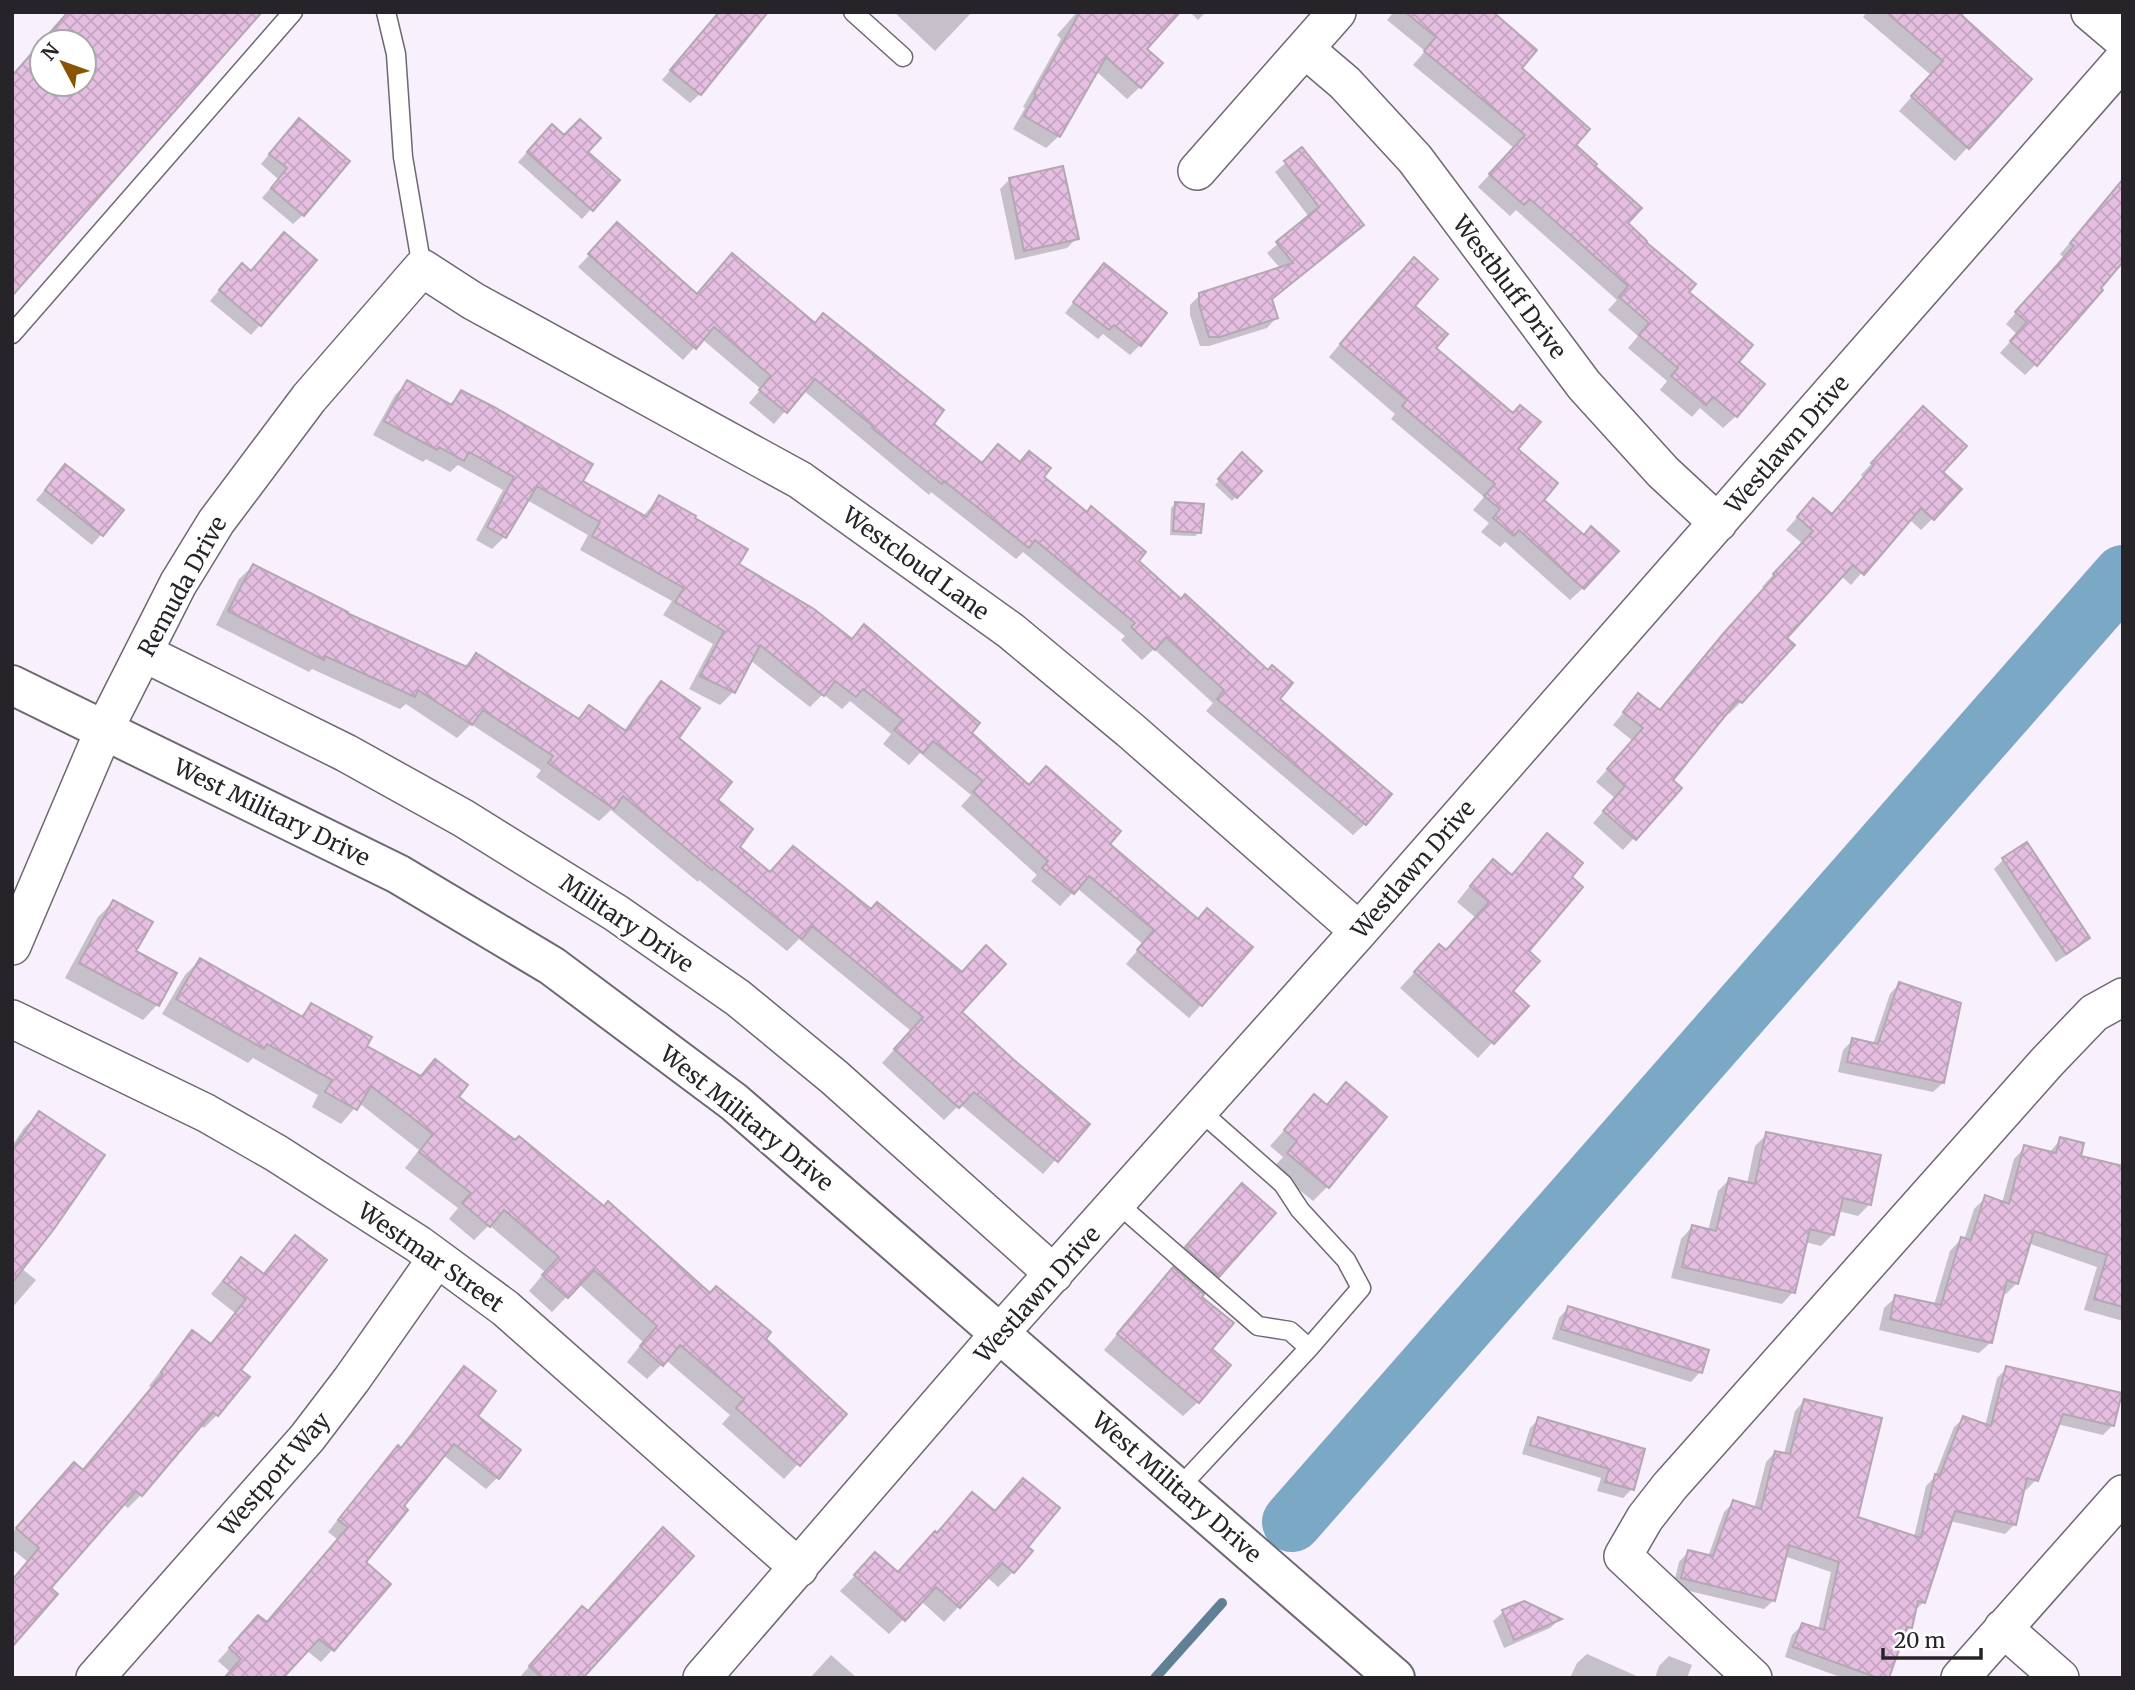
<svg xmlns="http://www.w3.org/2000/svg" width="2135" height="1690" font-family="Merriweather,serif">
  <style>
    .shadow { fill: #0003 }
    .lines { fill: none; stroke-linecap: round; stroke-linejoin: round }
    .stream { stroke: #628095; stroke-width: 10 }
    .river { stroke: #7ba8c4; stroke-width: 60 }
    .building { fill: url(#building-cross-hatch); stroke: #b3a8b2; stroke-width: 2; fill-rule: evenodd }
    .service-casing { stroke: #6e6873; stroke-width: 21 }
    .minor-casing { stroke: #6e6873; stroke-width: 40 }
    .secondary-casing { stroke: #6e6873; stroke-width: 42 }
    .service { stroke: #fff; stroke-width: 18 }
    .minor { stroke: #fff; stroke-width: 37 }
    .secondary { stroke: #fff; stroke-width: 38 }
    .labels { text-anchor: middle; dominant-baseline: central; stroke-width: 6; stroke-linejoin: round; paint-order: stroke }
    .street-label { font-size: 23px; fill: #262428; stroke: #fff }
  </style>
  <defs>
    <pattern id="building-cross-hatch" width="8" height="8" patternUnits="userSpaceOnUse" patternTransform="scale(1.75)"><rect width="8" height="8" fill="#e5bee1"/><path d="M0 0l8 8M0 8l8-8" fill="none" stroke="#c4a3c1"/></pattern>
  </defs>
  <rect width="100%" height="100%" fill="#f8f0fd"/>
  <path class="shadow" d="M 719,12 L 700,94 L 690,103 L 662,80 Z
    M 894,12 L 972,12 L 935,51 Z
    M 1077,12 L 1178,12 L 1144,49 L 1161,63 L 1140,87 L 1127,99 L 1096,71 L 1059,136 L 1046,148 L 1013,129 L 1025,108 L 1023,107 L 1061,39 L 1057,35 Z
    M 1190,12 L 1206,12 L 1198,20 Z
    M 1394,12 L 1490,12 L 1520,68 L 1574,145 L 1592,166 L 1626,224 L 1686,292 L 1737,362 L 1736,416 L 1723,428 L 1700,408 L 1692,417 L 1660,390 L 1667,381 L 1628,348 L 1638,336 L 1608,310 L 1617,300 L 1516,210 L 1510,216 L 1478,187 L 1514,148 L 1413,65 L 1425,51 L 1387,20 Z
    M 1867,12 L 1960,12 L 1964,15 L 1962,18 L 2030,79 L 1955,161 L 1899,111 L 1931,75 L 1863,17 Z
    M 289,130 L 303,215 L 293,224 L 262,198 L 278,179 L 261,164 Z
    M 542,136 L 586,152 L 618,180 L 582,219 L 518,162 Z
    M 1301,150 L 1362,225 L 1271,300 L 1276,318 L 1267,328 L 1209,346 L 1200,346 L 1190,315 L 1190,305 L 1200,295 L 1281,269 L 1267,253 L 1309,217 L 1275,172 Z
    M 1010,179 L 1077,238 L 1067,248 L 1015,260 L 1000,189 Z
    M 2118,188 L 2036,364 L 2025,375 L 2000,353 L 2017,334 L 2006,324 L 2064,258 L 2060,254 Z
    M 606,237 L 696,296 L 931,424 L 981,464 L 998,446 L 1041,478 L 1137,561 L 1278,699 L 1365,824 L 1353,835 L 1206,711 L 1213,703 L 1154,649 L 1142,660 L 1121,640 L 1125,636 L 1023,552 L 1016,559 L 931,492 L 929,495 L 803,390 L 774,424 L 749,403 L 761,389 L 702,339 L 683,360 L 578,267 Z
    M 1401,272 L 1412,306 L 1434,348 L 1512,415 L 1515,449 L 1583,588 L 1570,600 L 1505,542 L 1500,547 L 1481,532 L 1489,523 L 1473,510 L 1484,497 L 1391,419 L 1395,414 L 1329,357 Z
    M 250,273 L 260,325 L 251,335 L 210,301 L 232,275 Z
    M 1095,275 L 1140,345 L 1130,355 L 1103,334 L 1098,339 L 1065,313 Z
    M 408,382 L 449,405 L 462,392 L 581,482 L 643,516 L 659,498 L 736,565 L 851,640 L 864,627 L 969,733 L 1028,787 L 1108,844 L 1201,1005 L 1189,1018 L 1126,964 L 1143,944 L 1077,888 L 1060,906 L 1031,881 L 1037,875 L 961,806 L 971,795 L 920,753 L 909,765 L 883,744 L 891,734 L 850,701 L 842,709 L 823,694 L 810,707 L 750,660 L 733,692 L 720,705 L 689,689 L 713,644 L 663,615 L 672,601 L 580,550 L 588,535 L 527,500 L 505,536 L 492,549 L 476,540 L 503,490 L 458,465 L 450,472 L 426,459 L 423,462 L 373,435 L 395,395 Z
    M 1911,420 L 1940,472 L 1933,518 L 1921,530 L 1909,519 L 1851,585 L 1841,576 L 1785,638 L 1792,645 L 1741,702 L 1729,714 L 1727,712 L 1671,780 L 1634,838 L 1623,850 L 1593,823 L 1615,798 L 1596,782 L 1633,741 L 1613,725 L 1638,695 L 1659,712 L 1711,648 L 1765,589 L 1762,587 L 1802,543 L 1786,530 L 1802,512 L 1831,516 L 1864,478 L 1861,475 Z
    M 1242,455 L 1260,471 L 1232,501 L 1215,485 Z
    M 65,466 L 121,511 L 92,545 L 36,500 Z
    M 1176,503 L 1200,532 L 1195,536 L 1170,535 L 1171,508 Z
    M 253,566 L 345,614 L 464,667 L 476,655 L 576,720 L 589,707 L 624,731 L 648,696 L 661,683 L 677,738 L 715,800 L 737,847 L 769,874 L 960,1012 L 1012,1061 L 1087,1124 L 1043,1174 L 960,1104 L 944,1120 L 882,1063 L 911,1031 L 799,939 L 787,951 L 699,880 L 698,882 L 611,810 L 599,821 L 536,777 L 541,770 L 471,724 L 457,738 L 406,704 L 400,709 L 312,669 L 309,672 L 216,625 L 239,579 Z
    M 1547,835 L 1569,877 L 1526,952 L 1510,991 L 1526,1006 L 1478,1058 L 1400,988 L 1425,961 L 1446,952 L 1476,918 L 1457,902 L 1478,876 L 1493,861 L 1510,876 Z
    M 2003,860 L 2088,938 L 2079,947 L 2056,962 L 1994,869 Z
    M 113,902 L 134,952 L 175,974 L 157,1005 L 143,1020 L 65,978 L 98,917 Z
    M 200,960 L 300,1017 L 311,1005 L 364,1046 L 419,1077 L 435,1061 L 457,1097 L 710,1295 L 763,1339 L 844,1414 L 784,1479 L 722,1424 L 730,1415 L 666,1360 L 647,1379 L 627,1362 L 643,1342 L 579,1284 L 552,1312 L 529,1291 L 545,1272 L 489,1225 L 474,1240 L 449,1219 L 458,1208 L 405,1168 L 419,1150 L 359,1103 L 341,1124 L 312,1107 L 318,1095 L 253,1058 L 248,1063 L 162,1014 L 185,975 Z
    M 1899,984 L 1943,1083 L 1933,1092 L 1838,1072 L 1843,1050 L 1853,1040 L 1873,1044 L 1890,994 Z
    M 1346,1085 L 1385,1117 L 1327,1187 L 1313,1201 L 1273,1168 L 1283,1157 L 1270,1146 L 1314,1097 L 1325,1106 Z
    M 39,1113 L 21,1268 L 36,1280 L 12,1308 L 12,1146 L 24,1128 Z
    M 1767,1134 L 1869,1205 L 1858,1216 L 1838,1211 L 1833,1234 L 1821,1246 L 1805,1242 L 1793,1292 L 1782,1304 L 1671,1278 L 1681,1239 L 1692,1227 L 1708,1231 L 1718,1191 L 1729,1180 L 1747,1184 L 1755,1146 Z
    M 2061,1139 L 2079,1158 L 2123,1168 L 2123,1321 L 2084,1310 L 2097,1267 L 2028,1243 L 2017,1283 L 2006,1294 L 2002,1293 L 1991,1342 L 1979,1353 L 1879,1330 L 1884,1308 L 1896,1297 L 1934,1305 L 1950,1251 L 1961,1239 L 1964,1240 L 1974,1209 L 1986,1197 L 2002,1203 L 2014,1159 L 2025,1147 L 2049,1153 Z
    M 1233,1195 L 1218,1276 L 1208,1286 L 1177,1258 Z
    M 295,1237 L 239,1370 L 247,1377 L 217,1415 L 204,1428 L 200,1425 L 141,1495 L 128,1508 L 122,1503 L 48,1588 L 28,1562 L 12,1549 L 12,1533 L 61,1477 L 82,1472 L 152,1388 L 149,1386 L 180,1346 L 193,1333 L 209,1345 L 235,1313 L 211,1294 L 229,1272 L 242,1259 L 262,1275 Z
    M 1159,1284 L 1199,1297 L 1198,1402 L 1183,1416 L 1104,1350 Z
    M 1568,1308 L 1700,1372 L 1691,1382 L 1552,1339 L 1559,1318 Z
    M 2007,1368 L 2113,1425 L 2103,1435 L 2057,1424 L 2036,1480 L 2026,1490 L 2023,1489 L 2015,1524 L 2005,1534 L 1950,1521 L 1924,1602 L 1914,1611 L 1911,1627 L 1902,1636 L 1887,1678 L 1843,1678 L 1785,1657 L 1792,1635 L 1802,1625 L 1818,1630 L 1831,1572 L 1784,1556 L 1774,1600 L 1764,1609 L 1673,1587 L 1679,1562 L 1688,1552 L 1708,1557 L 1724,1512 L 1734,1502 L 1754,1509 L 1766,1462 L 1775,1452 L 1784,1454 L 1795,1411 L 1804,1401 L 1856,1518 L 1914,1537 L 1926,1486 L 1934,1478 L 1954,1427 L 1964,1418 L 1985,1426 L 1997,1378 Z
    M 465,1369 L 475,1416 L 498,1477 L 486,1489 L 443,1455 L 401,1507 L 364,1563 L 389,1584 L 332,1650 L 321,1662 L 306,1650 L 230,1672 L 218,1661 L 247,1629 L 266,1624 L 337,1539 L 328,1532 L 387,1459 L 398,1447 L 400,1449 L 453,1380 Z
    M 1539,1419 L 1643,1450 L 1632,1489 L 1623,1498 L 1597,1491 L 1601,1478 L 1522,1454 L 1530,1428 Z
    M 1023,1480 L 1026,1547 L 1013,1572 L 998,1587 L 987,1577 L 944,1622 L 921,1601 L 889,1634 L 840,1591 L 861,1569 L 897,1574 L 972,1494 L 994,1512 Z
    M 1503,1612 L 1559,1620 L 1550,1628 L 1504,1648 L 1493,1621 Z
    M 571,1619 L 581,1678 L 519,1678 Z
    M 1587,1654 L 1641,1678 L 1570,1678 L 1577,1663 Z
    M 831,1655 L 857,1678 L 810,1678 Z
    M 1669,1656 L 1692,1665 L 1687,1678 L 1655,1678 L 1659,1666 Z"/>
  <g class="lines">
    <path class="stream" d="M 1155,1678 L 1222,1603"/>
    <path class="river" d="M 1292,1522 L 2123,575"/>
  </g>
  <path class="building" d="M 68,12 L 262,12 L 12,296 L 12,76 ZM 42,42 L 84,42 L 84,84 L 42,84 Z
    M 719,12 L 768,12 L 701,95 L 670,70 Z
    M 1080,12 L 1180,12 L 1147,49 L 1163,63 L 1141,88 L 1106,57 L 1060,137 L 1024,116 L 1036,95 L 1034,94 Z
    M 1405,12 L 1493,12 L 1537,50 L 1522,68 L 1590,129 L 1576,145 L 1597,164 L 1595,166 L 1642,208 L 1628,223 L 1647,241 L 1646,242 L 1696,284 L 1689,292 L 1753,345 L 1739,362 L 1765,384 L 1737,417 L 1713,397 L 1706,405 L 1671,376 L 1678,368 L 1639,335 L 1649,323 L 1619,297 L 1628,286 L 1530,199 L 1524,205 L 1489,174 L 1525,135 L 1424,51 L 1436,37 Z
    M 1886,12 L 1958,12 L 2032,79 L 1969,149 L 1911,96 L 1943,61 Z
    M 299,118 L 350,161 L 304,216 L 271,188 L 287,168 L 269,154 Z
    M 580,119 L 601,138 L 588,152 L 620,180 L 593,211 L 527,152 L 552,124 L 564,135 Z
    M 1302,147 L 1364,225 L 1272,299 L 1278,318 L 1220,337 L 1209,337 L 1199,304 L 1199,293 L 1293,263 L 1276,242 L 1319,207 L 1284,161 Z
    M 1063,166 L 1079,239 L 1024,251 L 1009,178 Z
    M 2123,179 L 2123,262 L 2101,288 L 2103,290 L 2037,366 L 2010,341 L 2027,322 L 2015,312 L 2074,246 L 2070,243 Z
    M 617,222 L 697,294 L 732,253 L 815,323 L 823,313 L 944,410 L 934,424 L 982,463 L 998,444 L 1020,462 L 1029,451 L 1051,468 L 1044,477 L 1087,512 L 1091,506 L 1146,552 L 1139,561 L 1181,599 L 1185,594 L 1268,670 L 1272,665 L 1293,683 L 1280,699 L 1392,794 L 1366,825 L 1217,699 L 1224,690 L 1166,637 L 1155,650 L 1131,627 L 1135,623 L 1035,540 L 1029,548 L 944,481 L 942,484 L 872,428 L 873,426 L 815,379 L 787,413 L 759,390 L 771,376 L 714,327 L 696,349 L 588,254 Z
    M 284,232 L 317,260 L 261,326 L 219,290 L 242,263 L 251,271 Z
    M 1414,257 L 1438,279 L 1415,306 L 1448,334 L 1436,348 L 1513,413 L 1520,405 L 1541,422 L 1518,449 L 1558,483 L 1544,500 L 1584,535 L 1591,526 L 1619,551 L 1584,589 L 1519,530 L 1514,536 L 1493,518 L 1500,509 L 1484,496 L 1495,484 L 1402,406 L 1407,400 L 1340,344 Z
    M 1104,263 L 1167,313 L 1141,346 L 1114,325 L 1109,330 L 1073,302 Z
    M 407,380 L 452,405 L 461,390 L 494,407 L 593,464 L 583,481 L 647,517 L 659,495 L 696,516 L 695,518 L 748,549 L 739,564 L 814,609 L 852,639 L 864,624 L 980,723 L 972,733 L 1029,785 L 1046,766 L 1121,831 L 1110,844 L 1198,919 L 1207,908 L 1253,947 L 1202,1006 L 1137,950 L 1154,930 L 1089,876 L 1074,894 L 1042,868 L 1048,861 L 973,792 L 983,781 L 933,741 L 923,753 L 894,730 L 903,720 L 863,689 L 856,697 L 835,681 L 824,696 L 760,645 L 735,693 L 700,676 L 724,631 L 675,602 L 684,588 L 592,536 L 600,522 L 537,486 L 506,538 L 487,527 L 514,477 L 469,452 L 464,461 L 439,447 L 437,450 L 384,421 Z
    M 1923,406 L 1967,446 L 1943,472 L 1962,489 L 1934,520 L 1921,508 L 1864,575 L 1853,565 L 1787,638 L 1795,645 L 1742,703 L 1738,700 L 1673,780 L 1682,788 L 1636,840 L 1603,811 L 1625,786 L 1607,769 L 1643,728 L 1623,712 L 1638,693 L 1660,710 L 1723,634 L 1775,576 L 1773,574 L 1813,531 L 1797,517 L 1813,498 L 1832,514 L 1874,465 L 1871,463 Z
    M 1242,452 L 1262,471 L 1237,498 L 1218,479 Z
    M 65,464 L 124,510 L 103,536 L 45,490 Z
    M 1175,502 L 1204,504 L 1201,533 L 1173,531 Z
    M 253,564 L 348,612 L 347,613 L 467,667 L 476,653 L 579,719 L 589,705 L 626,731 L 661,681 L 700,708 L 679,738 L 732,782 L 718,800 L 753,829 L 740,847 L 770,872 L 793,846 L 871,909 L 877,902 L 962,972 L 986,945 L 1006,964 L 962,1012 L 1014,1060 L 1090,1124 L 1058,1162 L 974,1092 L 959,1108 L 894,1049 L 923,1017 L 812,926 L 802,939 L 714,868 L 712,870 L 623,796 L 614,809 L 548,763 L 553,756 L 483,710 L 472,725 L 418,690 L 415,697 L 325,656 L 324,660 L 228,611 Z
    M 1547,833 L 1583,863 L 1572,877 L 1583,887 L 1529,951 L 1540,961 L 1513,991 L 1529,1006 L 1494,1044 L 1414,972 L 1439,944 L 1446,950 L 1489,902 L 1470,886 L 1493,859 L 1512,875 Z
    M 2027,842 L 2090,938 L 2066,954 L 2002,858 Z
    M 113,900 L 153,922 L 136,951 L 177,973 L 159,1006 L 79,963 Z
    M 200,958 L 303,1017 L 311,1003 L 372,1037 L 367,1046 L 421,1076 L 435,1059 L 468,1085 L 459,1097 L 515,1140 L 519,1136 L 604,1206 L 608,1201 L 710,1293 L 716,1286 L 771,1332 L 766,1339 L 847,1414 L 800,1466 L 736,1408 L 744,1399 L 680,1345 L 663,1366 L 640,1346 L 657,1326 L 594,1270 L 568,1298 L 542,1275 L 559,1257 L 504,1210 L 490,1227 L 462,1203 L 471,1193 L 419,1152 L 433,1134 L 371,1086 L 357,1110 L 325,1092 L 332,1080 L 267,1044 L 264,1049 L 176,999 Z
    M 1899,982 L 1961,1003 L 1944,1083 L 1847,1062 L 1852,1038 L 1878,1044 Z
    M 1346,1082 L 1387,1117 L 1329,1188 L 1287,1153 L 1297,1141 L 1284,1130 L 1314,1094 L 1327,1105 Z
    M 39,1111 L 105,1155 L 54,1229 L 12,1283 L 12,1151 Z
    M 1766,1132 L 1881,1155 L 1871,1205 L 1843,1198 L 1834,1235 L 1810,1229 L 1795,1293 L 1682,1267 L 1692,1225 L 1716,1231 L 1729,1178 L 1755,1184 Z
    M 2060,1137 L 2084,1143 L 2081,1156 L 2123,1166 L 2123,1307 L 2094,1299 L 2107,1255 L 2034,1231 L 2018,1284 L 2007,1280 L 1992,1343 L 1890,1319 L 1895,1295 L 1941,1305 L 1961,1237 L 1971,1240 L 1985,1195 L 2009,1204 L 2024,1145 L 2056,1153 Z
    M 1242,1183 L 1276,1213 L 1219,1277 L 1185,1247 Z
    M 295,1235 L 327,1260 L 241,1370 L 250,1377 L 218,1416 L 213,1412 L 142,1496 L 136,1491 L 51,1588 L 58,1594 L 12,1647 L 12,1580 L 39,1548 L 16,1528 L 74,1462 L 83,1470 L 163,1374 L 161,1372 L 192,1330 L 211,1344 L 246,1299 L 223,1281 L 241,1257 L 264,1274 Z
    M 1173,1267 L 1204,1294 L 1202,1297 L 1234,1323 L 1212,1349 L 1231,1365 L 1199,1403 L 1117,1334 Z
    M 1568,1306 L 1709,1350 L 1702,1373 L 1561,1329 Z
    M 464,1366 L 496,1391 L 478,1416 L 521,1450 L 499,1479 L 454,1444 L 404,1506 L 408,1510 L 366,1562 L 391,1584 L 334,1651 L 319,1639 L 283,1678 L 224,1678 L 241,1659 L 229,1648 L 258,1615 L 267,1622 L 348,1527 L 338,1520 L 398,1445 L 401,1448 Z
    M 2006,1366 L 2122,1393 L 2114,1426 L 2063,1414 L 2038,1481 L 2027,1478 L 2016,1525 L 1955,1511 L 1925,1603 L 1918,1601 L 1912,1628 L 1907,1627 L 1889,1678 L 1878,1678 L 1793,1647 L 1802,1623 L 1824,1630 L 1839,1562 L 1789,1545 L 1775,1601 L 1681,1578 L 1688,1550 L 1713,1556 L 1733,1500 L 1761,1509 L 1775,1451 L 1790,1454 L 1804,1399 L 1882,1418 L 1858,1517 L 1921,1538 L 1935,1474 L 1940,1475 L 1963,1416 L 1991,1426 Z
    M 1538,1417 L 1645,1449 L 1634,1490 L 1605,1482 L 1609,1469 L 1530,1445 Z
    M 1023,1478 L 1060,1508 L 1028,1547 L 1033,1551 L 1014,1573 L 1002,1563 L 960,1608 L 936,1587 L 905,1621 L 854,1575 L 875,1552 L 898,1572 L 935,1531 L 937,1533 L 972,1492 L 995,1511 Z
    M 663,1527 L 694,1556 L 583,1678 L 542,1678 L 529,1666 L 582,1606 L 588,1611 Z
    M 1524,1601 L 1562,1619 L 1514,1640 L 1502,1610 Z"/>
  <g class="lines">
    <g class="service-casing">
      <path id="service" d="M 386,12 L 396,54 L 403,157 L 422,268
        M 853,12 L 903,57
        M 12,334 L 293,12
        M 1199,1110 L 1283,1184 L 1300,1210 L 1346,1260 L 1361,1288 L 1309,1348
        M 1117,1203 L 1258,1326 L 1290,1331 L 1309,1348 L 1178,1489"/>
    </g>
    <g class="minor-casing">
      <path id="minor" d="M 2090,12 L 2123,40
        M 1305,49 L 1345,83 L 1415,159 L 1584,385 L 1663,472 L 1718,523
        M 1197,171 L 1337,12
        M 144,653 L 346,753 L 463,818 L 616,913 L 738,998 L 834,1077 L 1054,1274
        M 12,946 L 104,730 L 178,584 L 216,522 L 309,398 L 422,268 L 473,301 L 800,480 L 1011,631 L 1130,730 L 1359,931
        M 12,1019 L 206,1113 L 276,1153 L 418,1244 L 505,1308 L 799,1568
        M 2003,1628 L 2060,1678
        M 95,1678 L 307,1438 L 352,1379 L 437,1258
        M 702,1678 L 1000,1333 L 1359,931 L 2123,60
        M 1753,1678 L 1623,1556 L 1645,1518 L 1670,1486 L 2047,1062 L 2094,1013 L 2123,997
        M 1960,1678 L 2123,1494"/>
    </g>
    <g class="secondary-casing">
      <path id="secondary" d="M 12,685 L 398,874 L 552,966 L 734,1102 L 1395,1678"/>
    </g>
    <use href="#service" class="service"/>
    <use href="#minor" class="minor"/>
    <use href="#secondary" class="secondary"/>
  </g>
  <g class="labels">
    <g class="street-label">
      <text transform="translate(1510 287) rotate(53)">Westbluff Drive</text>
      <text transform="translate(1787 444) rotate(-49)">Westlawn Drive</text>
      <text transform="translate(916 563) rotate(36)">Westcloud Lane</text>
      <text transform="translate(182 586) rotate(-61)">Remuda Drive</text>
      <text transform="translate(272 812) rotate(26)">West Military Drive</text>
      <text transform="translate(1413 869) rotate(-49)">Westlawn Drive</text>
      <text transform="translate(627 923) rotate(34)">Military Drive</text>
      <text transform="translate(747 1118) rotate(39)">West Military Drive</text>
      <text transform="translate(431 1257) rotate(35)">Westmar Street</text>
      <text transform="translate(1037 1294) rotate(-48)">Westlawn Drive</text>
      <text transform="translate(274 1474) rotate(-49)">Westport Way</text>
      <text transform="translate(1177 1487) rotate(41)">West Military Drive</text>
    </g>
  </g>
  <rect width="2135" height="1690" fill="none" stroke="#262428" stroke-width="28"/>
  <g transform="translate(63 63) rotate(311)"><circle r="33" fill="#ffffff" stroke="#a8a7a9" stroke-width="2"/>
  <path d="M0-5L12 26L0 18L-12 26Z" fill="#8a5502"/>
  <text y="-10" font-size="19" font-weight="bold" text-anchor="middle" fill="#262428">N</text>
  </g>
  <path d="M1883 1648v10h98v-10" fill="none" stroke="#262428" stroke-width="3.5"/>
  <text x="1894" y="1648" font-size="21" fill="#262428" stroke="#ffffff" stroke-width="5" paint-order="stroke">20 m</text>
</svg>
